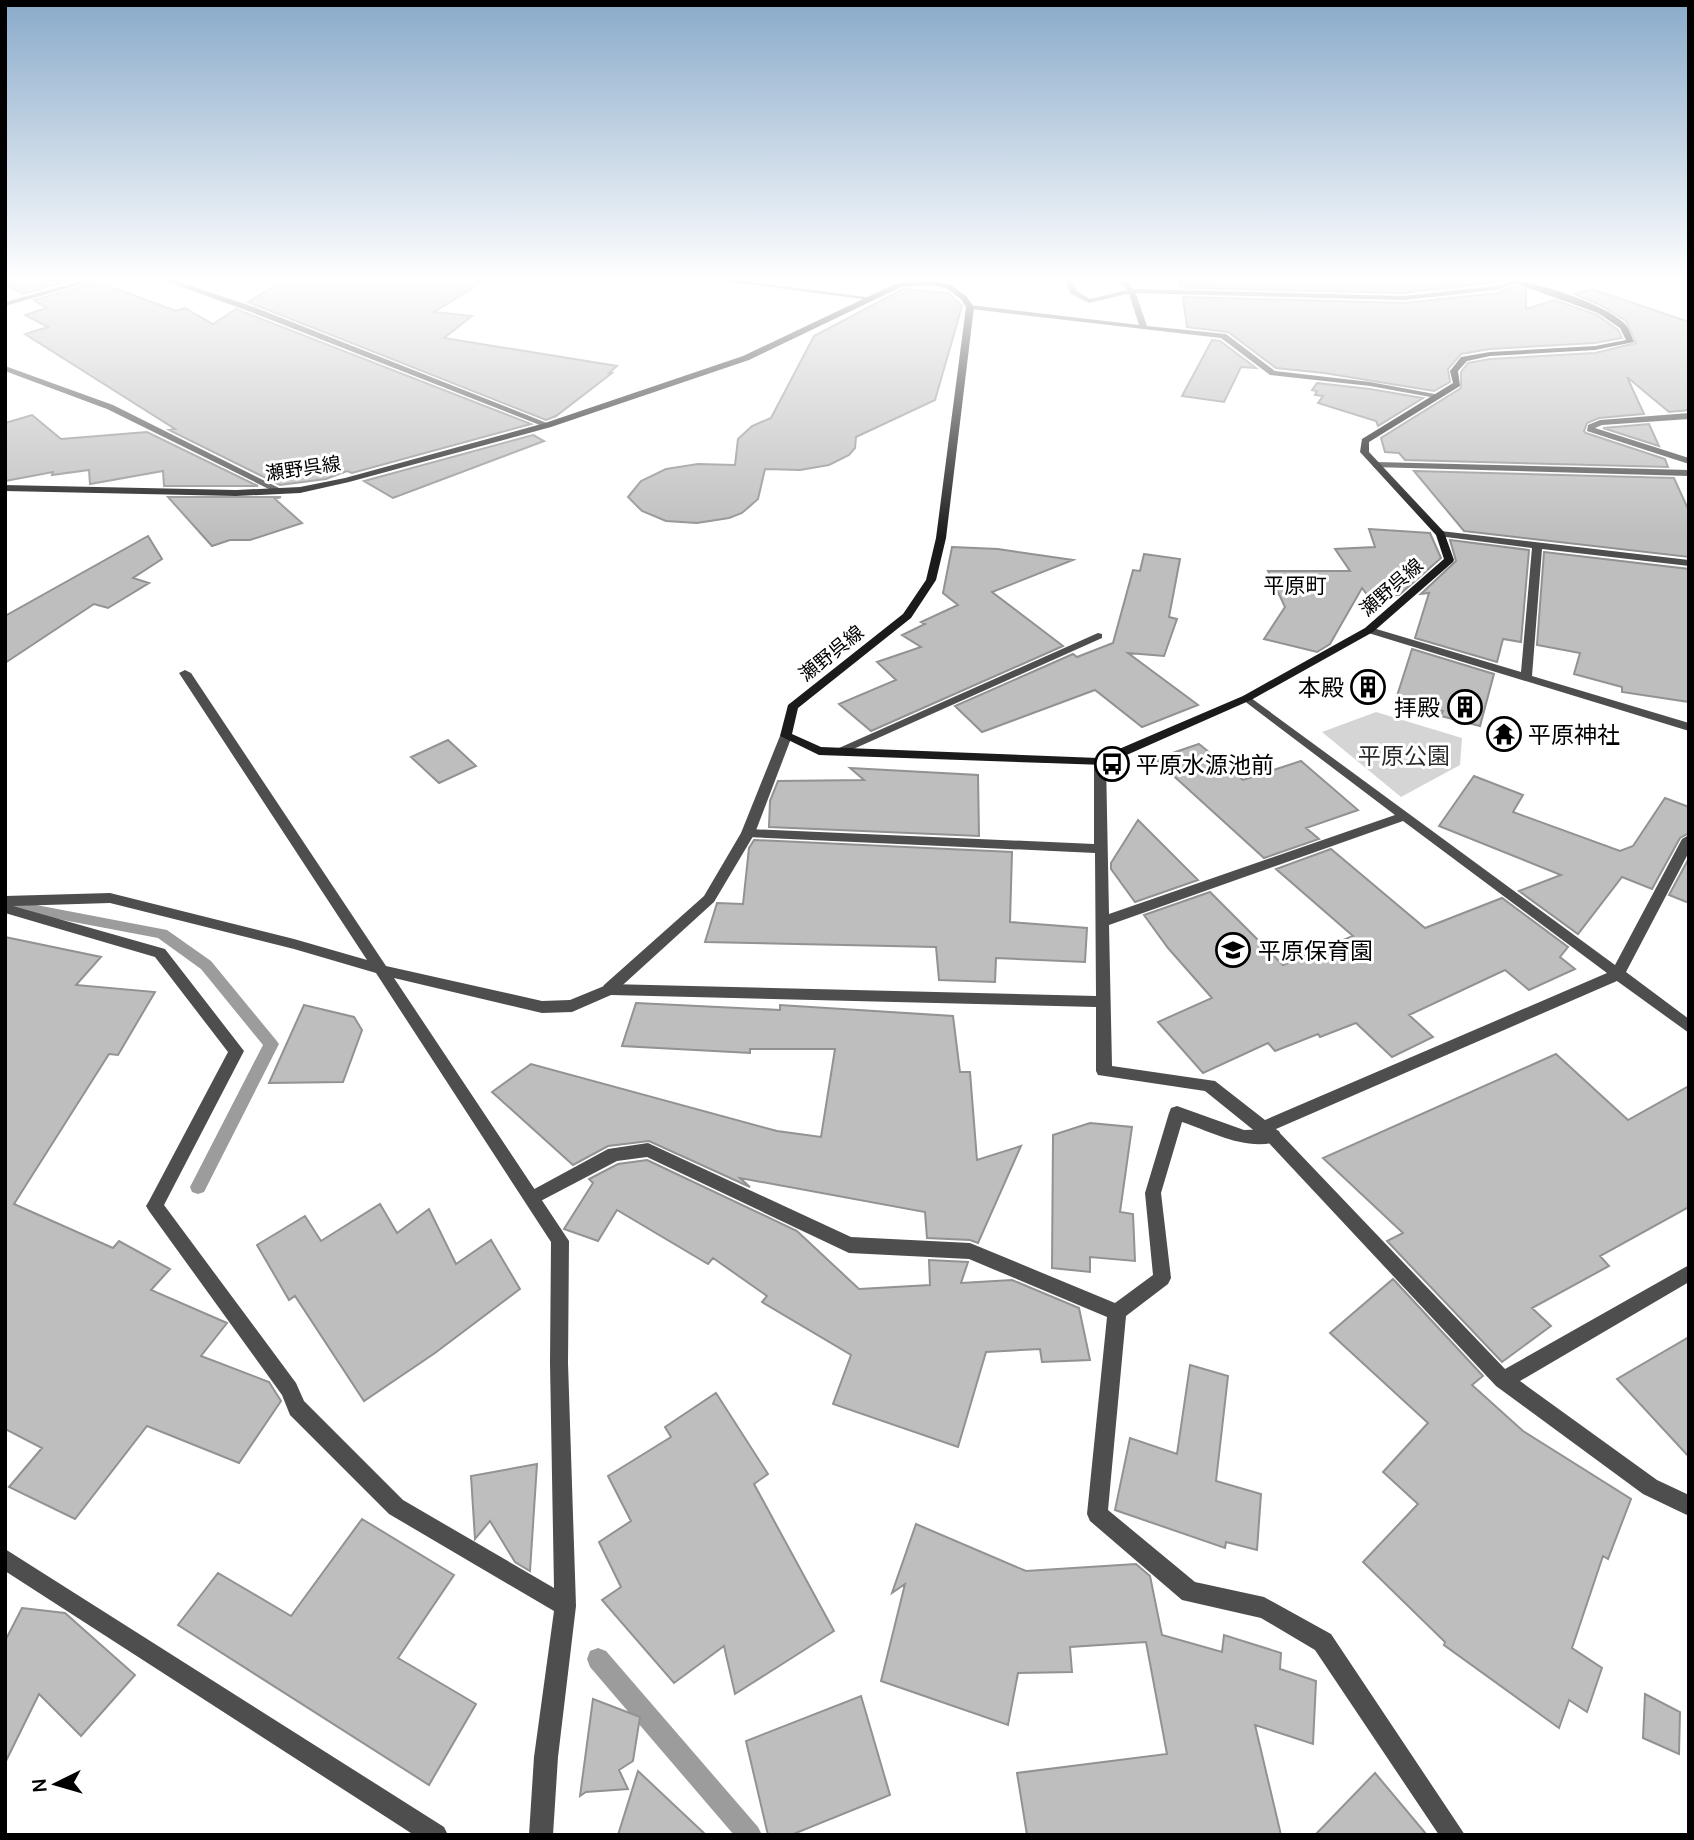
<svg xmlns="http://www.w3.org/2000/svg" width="1694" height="1840" font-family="Manrope,'Noto Sans JP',sans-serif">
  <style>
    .green { fill: #d5d5d5 }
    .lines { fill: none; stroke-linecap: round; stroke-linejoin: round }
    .stream { fill: #9c9c9c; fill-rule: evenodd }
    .building { fill: #bebebe; stroke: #929292; stroke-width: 2 }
    .lane { fill: #4e4e4e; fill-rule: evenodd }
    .street { fill: #4e4e4e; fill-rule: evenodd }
    .secondary { fill: #1b1b1b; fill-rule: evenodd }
    .labels { text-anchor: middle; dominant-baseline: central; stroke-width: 6; stroke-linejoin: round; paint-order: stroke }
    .far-street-label { font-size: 19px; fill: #000; stroke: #fff }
    .far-neighbourhood-label { font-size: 21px; fill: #000; stroke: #fff }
    .poi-label { font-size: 23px; fill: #000; stroke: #fff; text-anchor: start }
    .park-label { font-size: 23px; fill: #2c2c2c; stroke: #fff }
  </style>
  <rect width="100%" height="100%" fill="#fff"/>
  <path class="green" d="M 1376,712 L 1462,738 L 1460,765 L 1401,797 L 1322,732 Z"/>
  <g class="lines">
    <path class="stream" d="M 5,899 L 167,930 L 211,961 L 276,1040 L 279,1044 L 204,1192 L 198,1194 L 192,1192 L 190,1187 L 263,1045 L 201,969 L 158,938 L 5,909 Z
      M 598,1648 L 606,1651 L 758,1827 L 762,1835 L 734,1835 L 590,1667 L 587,1659 L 590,1651 Z"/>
  </g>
  <path class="building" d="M 5,280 L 67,280 L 70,281 L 23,294 L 5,284 Z
    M 284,280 L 486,280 L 434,312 L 472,316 L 444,338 L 617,366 L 609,373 L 612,373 L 556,416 L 546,420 L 248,302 Z
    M 1180,280 L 1503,280 L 1504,281 L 1404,293 L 1181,288 Z
    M 98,282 L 176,311 L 185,308 L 213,324 L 236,309 L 531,424 L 352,473 L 347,471 L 326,479 L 280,485 L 169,430 L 175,429 L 25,334 L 48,327 L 25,315 L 47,308 L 34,300 Z
    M 1516,286 L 1526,290 L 1526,309 L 1555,300 L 1597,315 L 1618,330 L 1622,338 L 1595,343 L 1490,349 L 1461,354 L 1448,369 L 1450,382 L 1434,391 L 1324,373 L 1276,368 L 1228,332 L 1187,327 L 1183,297 L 1404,303 L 1496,293 Z
    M 903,289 L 948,293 L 962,306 L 935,400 L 856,437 L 855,448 L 849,455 L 829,465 L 800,470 L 765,469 L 758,499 L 742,513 L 729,518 L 697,523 L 666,521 L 642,511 L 628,497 L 641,481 L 666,469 L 698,464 L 735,465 L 738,439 L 752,426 L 771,418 L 814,336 Z
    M 1592,289 L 1689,322 L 1689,410 L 1669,412 L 1627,377 L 1644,414 L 1599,418 L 1587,423 L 1584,431 L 1586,433 L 1665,459 L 1668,467 L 1405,460 L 1399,453 L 1385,452 L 1381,438 L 1461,388 L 1461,372 L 1468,363 L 1490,359 L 1595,353 L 1636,343 L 1626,321 L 1602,306 L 1575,294 Z
    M 1212,340 L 1220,341 L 1256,368 L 1241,367 L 1224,402 L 1182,396 Z
    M 1317,383 L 1370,389 L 1423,398 L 1378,426 L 1376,421 L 1318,403 L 1323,396 L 1315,395 L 1317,391 L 1312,390 Z
    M 32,415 L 61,439 L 147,432 L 258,486 L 164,486 L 163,471 L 90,484 L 89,470 L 52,475 L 53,472 L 5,481 L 5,423 Z
    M 1649,424 L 1659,446 L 1603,428 Z
    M 533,435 L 544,441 L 393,498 L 364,481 Z
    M 1414,471 L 1674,478 L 1689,511 L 1689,557 L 1464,531 Z
    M 168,497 L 281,497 L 275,499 L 302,523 L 250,540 L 230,540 L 212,546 Z
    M 1369,529 L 1430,533 L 1441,558 L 1399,595 L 1368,596 L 1362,588 L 1330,644 L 1317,652 L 1264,639 L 1285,607 L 1268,571 L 1350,571 L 1335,549 L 1375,547 Z
    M 148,536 L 162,559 L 133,578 L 149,583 L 108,608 L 94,604 L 5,663 L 5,616 Z
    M 1450,540 L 1529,550 L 1521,642 L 1503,639 L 1497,662 L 1415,638 L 1429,593 L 1421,594 L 1456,561 Z
    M 952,547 L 998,549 L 1073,560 L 992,592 L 1063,646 L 871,731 L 839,704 L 896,680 L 877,662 L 921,647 L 902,635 L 925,624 L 921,622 L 958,605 L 943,593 Z
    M 1544,552 L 1689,569 L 1689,702 L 1622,692 L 1622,687 L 1574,674 L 1580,653 L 1537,645 Z
    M 1144,554 L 1180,559 L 1169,617 L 1177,619 L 1164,656 L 1128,653 L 1198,705 L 1142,727 L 1095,690 L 982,732 L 955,706 L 1073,654 L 1077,657 L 1113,643 L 1133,570 L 1140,571 Z
    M 1412,649 L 1494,674 L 1480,726 L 1441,716 L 1443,711 L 1396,699 Z
    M 448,740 L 476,766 L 439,783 L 411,757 Z
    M 1199,744 L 1243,780 L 1301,761 L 1358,810 L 1306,828 L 1319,839 L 1264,858 L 1155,759 Z
    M 850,768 L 978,775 L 979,836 L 769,827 L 770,801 L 778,781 L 864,780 Z
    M 1474,776 L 1523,795 L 1513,812 L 1620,851 L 1633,846 L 1665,798 L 1689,807 L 1689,833 L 1680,838 L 1652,889 L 1622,877 L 1578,934 L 1519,891 L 1561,875 L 1439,826 Z
    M 1138,820 L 1198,880 L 1135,902 L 1111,869 L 1111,863 Z
    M 754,840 L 1012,852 L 1010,922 L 1087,928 L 1085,962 L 996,958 L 995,982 L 939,980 L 936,947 L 705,942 L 717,903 L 743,904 L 749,848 Z
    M 1331,849 L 1425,928 L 1502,898 L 1568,947 L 1560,957 L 1575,969 L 1529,990 L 1505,970 L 1409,1015 L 1433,1037 L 1392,1057 L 1356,1023 L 1320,1037 L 1318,1034 L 1275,1051 L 1268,1043 L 1203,1073 L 1158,1022 L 1212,998 L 1168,948 L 1144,915 L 1210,892 L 1283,965 L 1353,936 L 1276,869 Z
    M 1689,858 L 1689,903 L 1669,895 Z
    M 5,937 L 101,957 L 76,985 L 155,992 L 118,1055 L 109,1054 L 14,1204 L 113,1248 L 119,1241 L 170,1269 L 151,1290 L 227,1323 L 201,1356 L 269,1382 L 281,1401 L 239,1463 L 147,1426 L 75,1519 L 9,1487 L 42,1448 L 5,1429 Z
    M 636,1003 L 780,1010 L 780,1005 L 953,1016 L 960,1072 L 970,1072 L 977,1160 L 1021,1146 L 978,1243 L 970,1240 L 927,1238 L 925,1212 L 740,1178 L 750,1187 L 649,1141 L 608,1146 L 573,1165 L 492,1092 L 531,1064 L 777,1131 L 821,1137 L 835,1049 L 750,1049 L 750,1053 L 622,1046 Z
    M 304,1005 L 354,1017 L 362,1030 L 343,1082 L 269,1083 Z
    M 1556,1054 L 1628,1120 L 1689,1086 L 1689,1207 L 1600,1256 L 1609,1266 L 1532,1308 L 1551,1326 L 1502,1362 L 1387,1241 L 1403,1233 L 1323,1158 Z
    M 1090,1123 L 1132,1127 L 1120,1212 L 1133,1214 L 1135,1261 L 1090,1257 L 1090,1272 L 1052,1268 L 1053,1135 Z
    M 647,1160 L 797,1231 L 859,1289 L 930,1285 L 929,1260 L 968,1262 L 961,1283 L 1012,1280 L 1079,1308 L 1090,1360 L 1042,1362 L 1040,1349 L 986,1352 L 958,1447 L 833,1404 L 851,1355 L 762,1302 L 767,1296 L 713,1258 L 708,1264 L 617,1210 L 598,1241 L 564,1229 L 593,1183 L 589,1179 L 618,1164 Z
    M 380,1204 L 397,1233 L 429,1209 L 456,1264 L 491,1240 L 520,1289 L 435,1353 L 364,1401 L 295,1296 L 289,1300 L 257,1245 L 305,1216 L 321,1241 Z
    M 1393,1279 L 1483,1376 L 1472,1385 L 1523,1431 L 1631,1499 L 1608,1559 L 1603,1556 L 1572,1648 L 1602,1668 L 1587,1712 L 1569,1700 L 1559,1728 L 1444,1645 L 1445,1642 L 1363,1562 L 1418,1504 L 1383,1472 L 1428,1423 L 1330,1333 Z
    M 1689,1337 L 1689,1457 L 1617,1379 Z
    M 1190,1365 L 1228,1376 L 1216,1481 L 1261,1494 L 1257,1550 L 1226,1542 L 1225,1548 L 1115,1510 L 1130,1438 L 1177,1454 Z
    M 716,1393 L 768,1474 L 754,1484 L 834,1631 L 735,1694 L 724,1646 L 674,1683 L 602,1600 L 621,1587 L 599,1542 L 631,1521 L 608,1476 L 671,1437 L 665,1427 Z
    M 537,1464 L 530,1571 L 515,1562 L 490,1521 L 475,1539 L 471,1476 Z
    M 362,1519 L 454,1575 L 398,1658 L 476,1704 L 429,1785 L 178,1625 L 218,1573 L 291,1616 Z
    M 916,1524 L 1026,1571 L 1136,1564 L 1150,1576 L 1162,1635 L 1222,1652 L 1224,1635 L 1281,1653 L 1280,1669 L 1316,1681 L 1313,1744 L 1255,1725 L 1281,1835 L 1027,1835 L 1017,1773 L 1167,1754 L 1146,1642 L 1070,1647 L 1072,1672 L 1018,1673 L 1008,1725 L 881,1681 L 905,1584 L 892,1593 Z
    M 22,1608 L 65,1613 L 135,1675 L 81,1736 L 39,1694 L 5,1763 L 5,1641 Z
    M 1645,1694 L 1680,1712 L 1679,1754 L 1643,1738 Z
    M 861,1696 L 890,1795 L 791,1835 L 768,1835 L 746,1741 Z
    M 593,1699 L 640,1717 L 633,1761 L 619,1770 L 628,1789 L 586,1792 L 580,1796 Z
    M 638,1771 L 706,1835 L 618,1835 Z
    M 1375,1773 L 1427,1835 L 1315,1835 Z"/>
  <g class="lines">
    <path class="lane" d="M 1065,280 L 1071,280 L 1077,291 L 1090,299 L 1131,289 L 1404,296 L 1495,286 L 1517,280 L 1521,282 L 1496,290 L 1404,300 L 1131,293 L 1089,303 L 1071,294 Z
      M 1689,413 L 1689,419 L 1602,425 L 1595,428 L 1689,458 L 1689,464 L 1587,431 L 1588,425 L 1600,420 Z
      M 786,732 L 792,736 L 755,833 L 714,902 L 614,993 L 604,993 L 602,989 L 604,985 L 704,896 L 741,833 L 780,736 Z
      M 1177,1106 L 1244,1130 L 1273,1129 L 1279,1131 L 1281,1136 L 1279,1141 C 1247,1152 1212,1132 1182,1122 L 1161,1193 L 1171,1278 L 1168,1284 L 1126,1316 L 1108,1510 L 1195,1582 L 1264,1597 L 1331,1634 L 1465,1835 L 1439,1835 L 1315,1650 L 1261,1618 L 1182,1600 L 1090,1521 L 1087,1514 L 1107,1317 L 969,1259 L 849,1253 L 647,1157 L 617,1161 L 533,1205 L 527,1203 L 525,1198 L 527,1193 L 608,1149 L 648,1143 L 851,1237 L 970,1243 L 1115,1303 L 1153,1275 L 1145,1193 L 1169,1113 L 1171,1108 Z"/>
    <path class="street" d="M 85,280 L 96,280 L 5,306 L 5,302 Z
      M 163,280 L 173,280 L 254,307 L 552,425 L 545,427 L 248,311 Z
      M 716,280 L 735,280 L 874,298 L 870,300 Z
      M 1118,280 L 1125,280 L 1135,291 L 1147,326 L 1226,334 L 1275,371 L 1370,382 L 1440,395 L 1436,398 L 1370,386 L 1270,375 L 1221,338 L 970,309 L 966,307 L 970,305 L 1139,325 L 1128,291 Z
      M 5,366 L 113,405 L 285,491 L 277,493 L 107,409 L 5,371 Z
      M 1376,462 L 1689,470 L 1689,476 L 1373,467 L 1373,463 Z
      M 1441,531 L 1689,560 L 1689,566 L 1542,549 L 1532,676 L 1689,723 L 1689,731 L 1365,632 L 1365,628 L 1373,628 L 1521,672 L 1532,548 L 1438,536 L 1436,534 Z
      M 1098,633 L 1102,634 L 1102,638 L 840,755 L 832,755 L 830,752 Z
      M 185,670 L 191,673 L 386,966 L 542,1001 L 570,1000 L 609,984 L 1096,996 L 1095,853 L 748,837 L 741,833 L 748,829 L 1094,844 L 1094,762 L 1100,758 L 1106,762 L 1109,914 L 1395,815 L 1243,700 L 1243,696 L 1247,695 L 1615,965 L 1682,839 L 1689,835 L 1689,852 L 1626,972 L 1689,1019 L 1689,1033 L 1617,981 L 1276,1129 L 1505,1369 L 1689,1265 L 1689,1282 L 1520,1381 L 1657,1480 L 1689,1495 L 1689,1516 L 1643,1494 L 1496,1386 L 1267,1141 L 1205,1091 L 1098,1075 L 1096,1071 L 1096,1007 L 611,995 L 572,1012 L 542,1013 L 394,978 L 569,1241 L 568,1363 L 576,1606 L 558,1757 L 553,1835 L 529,1835 L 534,1757 L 554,1611 L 389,1514 L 290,1415 L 282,1395 L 149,1211 L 146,1206 L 149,1201 L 228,1052 L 155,957 L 5,913 L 5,896 L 110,893 L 294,939 L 367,960 L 179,673 ZM 1403,821 L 1607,973 L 1265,1120 L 1215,1081 L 1112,1066 L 1109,925 ZM 110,903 L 294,949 L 376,973 L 551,1242 L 550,1363 L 554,1588 L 403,1500 L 304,1401 L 296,1383 L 164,1205 L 244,1051 L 165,949 L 13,906 Z
      M 5,1549 L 444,1827 L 448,1835 L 414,1835 L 5,1571 Z"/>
    <path class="secondary" d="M 1506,280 C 1533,280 1604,304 1624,323 C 1629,328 1631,335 1634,342 L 1595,350 L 1490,356 L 1467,361 L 1458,371 L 1460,386 L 1369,442 L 1369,452 L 1444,532 L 1454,560 L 1453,562 L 1373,632 L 1251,700 L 1104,765 L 819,755 L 780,736 L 788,705 L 903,614 L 926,580 L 936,538 L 966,307 L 961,299 L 946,288 L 931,285 L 901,287 L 749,360 L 551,427 L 349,482 L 300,493 L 236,496 L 5,491 L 5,485 L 236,490 L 300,487 L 345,478 L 545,423 L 743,356 L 897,283 L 931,281 L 951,285 L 966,296 L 974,307 L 946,538 L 936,580 L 911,618 L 798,708 L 792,734 L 821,747 L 1098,758 L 1243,696 L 1365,628 L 1444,559 L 1436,535 L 1360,452 L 1362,439 L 1453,383 L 1450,371 L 1461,357 L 1490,352 L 1595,346 L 1626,340 L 1620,328 L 1598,313 Z"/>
  </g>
  <linearGradient id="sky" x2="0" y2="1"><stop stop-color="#89aaca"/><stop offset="0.52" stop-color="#fff"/><stop offset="1" stop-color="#fff" stop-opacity="0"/></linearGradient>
  <rect width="1694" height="537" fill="url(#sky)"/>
  <defs>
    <g id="building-ring" transform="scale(1.75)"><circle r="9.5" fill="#fff" stroke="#000" stroke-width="1.5"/><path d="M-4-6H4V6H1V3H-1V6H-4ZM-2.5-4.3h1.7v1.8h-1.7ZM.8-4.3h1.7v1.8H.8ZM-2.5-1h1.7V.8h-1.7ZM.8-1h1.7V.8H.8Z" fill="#000"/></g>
    <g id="temple-ring" transform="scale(1.75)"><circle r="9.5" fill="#fff" stroke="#000" stroke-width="1.5"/><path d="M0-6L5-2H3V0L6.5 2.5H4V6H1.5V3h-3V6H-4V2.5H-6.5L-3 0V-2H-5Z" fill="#000"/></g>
    <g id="bus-ring" transform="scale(1.75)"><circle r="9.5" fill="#fff" stroke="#000" stroke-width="1.5"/><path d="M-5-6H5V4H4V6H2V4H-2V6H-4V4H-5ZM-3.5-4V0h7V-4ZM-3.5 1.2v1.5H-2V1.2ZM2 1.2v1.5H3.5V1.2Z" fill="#000"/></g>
    <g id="school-ring" transform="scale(1.75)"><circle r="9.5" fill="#fff" stroke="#000" stroke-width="1.5"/><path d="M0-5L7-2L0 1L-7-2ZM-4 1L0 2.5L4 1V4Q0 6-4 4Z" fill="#000"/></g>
  </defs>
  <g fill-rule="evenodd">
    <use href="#building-ring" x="1368" y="687"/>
    <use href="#building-ring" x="1465" y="707"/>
    <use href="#temple-ring" x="1504" y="734"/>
    <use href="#bus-ring" x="1112" y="764"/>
    <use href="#school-ring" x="1233" y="950"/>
  </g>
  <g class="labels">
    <g class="far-street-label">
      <text transform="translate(303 468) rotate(-8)">瀬野呉線</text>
      <text transform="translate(1391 587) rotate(-41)">瀬野呉線</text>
      <text transform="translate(831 653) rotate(-39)">瀬野呉線</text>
    </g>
    <g class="far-neighbourhood-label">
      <text x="1295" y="585">平原町</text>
    </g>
    <g class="poi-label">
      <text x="1344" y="687" text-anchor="end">本殿</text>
      <text x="1440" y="707" text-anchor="end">拝殿</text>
      <text x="1528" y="734">平原神社</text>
      <text x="1136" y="764">平原水源池前</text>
      <text x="1258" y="950">平原保育園</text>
    </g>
    <g class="park-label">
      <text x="1404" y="755">平原公園</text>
    </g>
  </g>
  <rect width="1694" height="1840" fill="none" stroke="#000000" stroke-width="14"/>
  <g transform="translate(56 1784) rotate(265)" stroke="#ffffff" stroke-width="5" paint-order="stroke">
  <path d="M0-5L12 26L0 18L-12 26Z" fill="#000000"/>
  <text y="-10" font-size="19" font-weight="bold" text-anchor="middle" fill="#000000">N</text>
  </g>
</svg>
